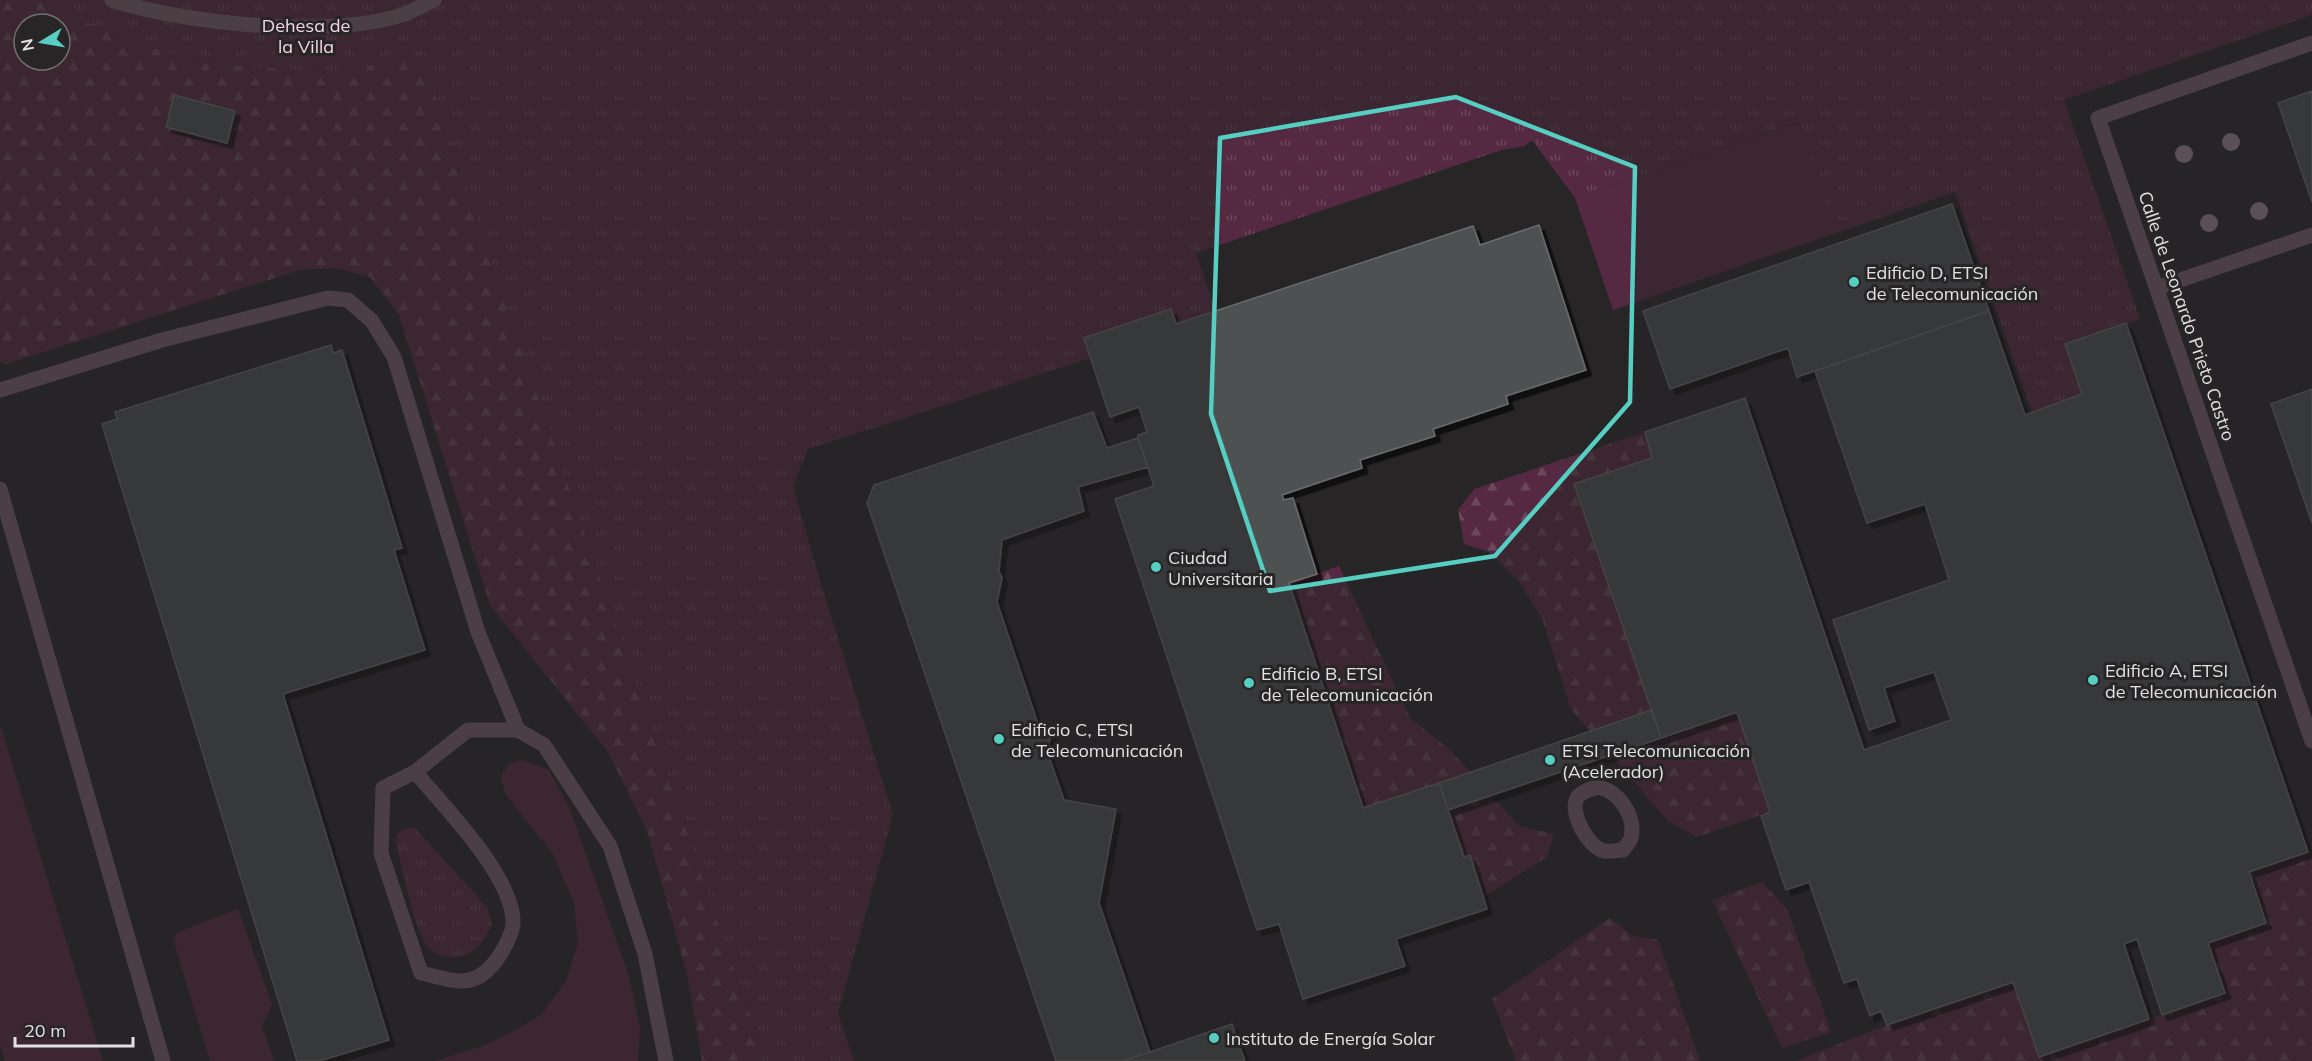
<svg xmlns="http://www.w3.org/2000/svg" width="2312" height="1061" font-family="Mulish,sans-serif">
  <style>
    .grass { fill: url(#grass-tufts) }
    .forest { fill: url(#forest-firs); fill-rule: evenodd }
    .garden { fill: #542941 }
    .building { fill: #4e5151; stroke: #696c6c; stroke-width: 1.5; filter: url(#shadow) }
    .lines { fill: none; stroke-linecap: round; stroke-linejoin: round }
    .service { stroke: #78606c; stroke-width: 15 }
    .pedestrian { stroke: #78606c; stroke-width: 15 }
    .minor { stroke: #78606c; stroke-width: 15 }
    .tree { fill: #998690 }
    .marked { fill: none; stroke: #56cec2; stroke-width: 4.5; stroke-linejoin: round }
    .poi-dot { fill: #56cec2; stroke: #272526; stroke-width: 2 }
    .labels { text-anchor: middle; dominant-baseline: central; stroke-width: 6; stroke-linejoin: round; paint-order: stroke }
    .park-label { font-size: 18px; fill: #f7d5e6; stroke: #272526 }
    .poi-label { font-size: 18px; fill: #e2e1e1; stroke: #272526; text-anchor: start }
    .street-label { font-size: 18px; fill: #e2e1e1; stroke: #272526 }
  </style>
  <defs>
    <pattern id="grass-tufts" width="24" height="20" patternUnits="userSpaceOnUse" patternTransform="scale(1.5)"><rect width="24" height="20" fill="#542941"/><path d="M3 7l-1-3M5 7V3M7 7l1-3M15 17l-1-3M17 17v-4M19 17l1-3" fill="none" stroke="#6c485c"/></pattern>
    <pattern id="forest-firs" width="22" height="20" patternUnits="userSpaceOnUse" patternTransform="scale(1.5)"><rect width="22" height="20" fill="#542941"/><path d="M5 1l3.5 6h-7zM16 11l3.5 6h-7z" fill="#6c485c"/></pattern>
    <filter id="shadow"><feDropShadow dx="5.5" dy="5.5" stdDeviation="0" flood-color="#0009"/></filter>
  </defs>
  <rect width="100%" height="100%" fill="#272526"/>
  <path class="grass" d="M 44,0 L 2312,0 L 2312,15 L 2064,100 L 2140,319 L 2126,323 L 2082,394 L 2032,412 L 1955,192 L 1836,233 L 1797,122 L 1575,198 L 1532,140 L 1525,146 L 1502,150 L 1196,253 L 1215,310 L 1176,324 L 1171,309 L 1085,338 L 1091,358 L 808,449 L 793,486 L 814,561 L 893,815 L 838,1013 L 854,1061 L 765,1061 L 420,53 L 365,67 L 323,72 L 190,62 L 57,11 Z
    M 406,828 L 415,828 L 487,907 L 492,924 C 484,942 477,953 457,957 C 444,960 428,951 423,939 C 411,915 403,870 396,844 L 397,834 Z"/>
  <path class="forest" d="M 0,0 L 44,0 L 57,11 L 190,62 L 323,72 L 365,67 L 420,52 L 765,1061 L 702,1061 L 687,974 L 647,831 L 608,752 L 490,605 L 399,315 L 370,277 L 336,268 L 300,270 L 6,364 L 0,362 ZM 24,24 L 60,24 L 60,60 L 24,60 Z
    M 1645,432 L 1652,458 L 1574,484 L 1737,712 L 1770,812 L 1696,837 L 1667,820 L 1571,709 L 1542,618 L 1517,579 L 1489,552 L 1464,544 L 1458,510 L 1474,489 Z
    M 1339,566 L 1410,718 L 1451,751 L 1519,826 L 1554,834 L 1547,857 L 1484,897 L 1470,856 L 1464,857 L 1439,783 L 1363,808 L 1289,583 Z
    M 2312,851 L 2312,1061 L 1795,1061 L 1887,1025 L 2013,982 L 2039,1056 L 2162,1015 L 2208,943 L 2266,922 L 2249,872 Z
    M 1762,882 L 1788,911 L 1831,1032 L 1782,1048 L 1712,900 Z
    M 1610,918 L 1633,936 L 1658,940 L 1700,1061 L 1516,1061 L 1492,999 Z"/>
  <path class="garden" d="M 1798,122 L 1836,233 L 1613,310 L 1575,198 Z
    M 0,724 L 103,1061 L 5,1061 L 0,1045 Z
    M 522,760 L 549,770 L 570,809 L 629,976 L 640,1028 L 638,1061 L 434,1061 L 480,1047 L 512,1032 L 542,1014 L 566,981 L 578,943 L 574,903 L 553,854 L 505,794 L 501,776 L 509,764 Z
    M 238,909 L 272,1004 L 262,1026 L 274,1061 L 210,1061 L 174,943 L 176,933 Z"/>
  <path class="building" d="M 2312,91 L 2312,202 L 2278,103 Z
    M 174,95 L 235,111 L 227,143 L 166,127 Z
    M 1952,204 L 1989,311 L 1797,377 L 1788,348 L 1670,389 L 1643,311 Z
    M 1539,225 L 1586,370 L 1506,396 L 1508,404 L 1433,429 L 1435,436 L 1360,460 L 1362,468 L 1282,495 L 1284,500 L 1293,498 L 1317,574 L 1289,583 L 1363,808 L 1439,783 L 1464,857 L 1470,855 L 1487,909 L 1396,939 L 1405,966 L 1303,999 L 1279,924 L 1257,930 L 1115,499 L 1154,486 L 1138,438 L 1138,435 L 1147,432 L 1139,407 L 1110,417 L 1084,338 L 1171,309 L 1176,324 L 1473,226 L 1480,245 Z
    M 1989,311 L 2025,415 L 2082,394 L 2065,344 L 2126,323 L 2308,852 L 2249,872 L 2266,923 L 2208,943 L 2225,993 L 2162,1015 L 2137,939 L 2124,944 L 2149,1019 L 2039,1057 L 2013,982 L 1887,1025 L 1881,1011 L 1870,1016 L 1857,979 L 1844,983 L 1809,882 L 1786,890 L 1761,816 L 1770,812 L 1737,712 L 1661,738 L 1574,484 L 1652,458 L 1645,432 L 1745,398 L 1864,750 L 1951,720 L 1934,672 L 1884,688 L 1895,721 L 1869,730 L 1833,620 L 1949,580 L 1925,504 L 1867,523 L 1815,371 Z
    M 331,345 L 333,353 L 342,350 L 402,548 L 394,550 L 425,650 L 283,694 L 389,1040 L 319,1061 L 297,1061 L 102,424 L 117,419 L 115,412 Z
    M 2312,389 L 2312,523 L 2271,404 Z
    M 1093,412 L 1107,448 L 1138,438 L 1148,467 L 1078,487 L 1084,511 L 1002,540 L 999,571 L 1002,578 L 997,602 L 1038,724 L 1053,728 L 1047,751 L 1064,800 L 1116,809 L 1099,903 L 1150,1052 L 1123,1061 L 1056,1061 L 867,503 L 874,485 Z
    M 1652,710 L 1661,738 L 1448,810 L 1439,783 Z
    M 1232,1024 L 1245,1061 L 1123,1061 L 1150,1052 Z"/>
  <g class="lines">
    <path class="service" d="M 2157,288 L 2312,235
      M 0,390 L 162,340 L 328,298 L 348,300 L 372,321 L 394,357 L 478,632 L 518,730 L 544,745 L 610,846 L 645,954 L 666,1061
      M 0,489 L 163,1061
      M 415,772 C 443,805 516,879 513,925 C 512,934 503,950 498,958 C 474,991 456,981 421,973 L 381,853 L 383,788 Z
      M 415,772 L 468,730 L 518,730
      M 1598,787 C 1619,791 1636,816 1631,838 C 1630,842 1625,847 1623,850 C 1618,850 1609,852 1604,851 C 1588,847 1569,813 1577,798 C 1582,791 1591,789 1598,787 Z"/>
    <path class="pedestrian" d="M 112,0 C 187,24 329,39 405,14 C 415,10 425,4 434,0"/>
    <path class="minor" d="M 2312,43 L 2098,118 L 2312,741"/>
  </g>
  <g class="tree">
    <circle cx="2231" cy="142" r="9"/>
    <circle cx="2184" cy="154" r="9"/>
    <circle cx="2259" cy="211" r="9"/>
    <circle cx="2209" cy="223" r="9"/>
  </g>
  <path d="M0 0H2312V1061H0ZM 1456,97 L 1635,167 L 1630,402 L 1495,556 L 1270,591 L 1211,414 L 1220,138 Z" fill="#272526" fill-opacity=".55" fill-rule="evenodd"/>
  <path class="marked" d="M 1456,97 L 1635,167 L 1630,402 L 1495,556 L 1270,591 L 1211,414 L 1220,138 Z"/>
  <g class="poi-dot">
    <circle cx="1854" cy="282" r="6"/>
    <circle cx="1156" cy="567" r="6"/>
    <circle cx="2093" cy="680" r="6"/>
    <circle cx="1249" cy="683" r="6"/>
    <circle cx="999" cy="739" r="6"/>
    <circle cx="1550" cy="760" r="6"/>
    <circle cx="1214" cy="1038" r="6"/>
  </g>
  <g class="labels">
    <g class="park-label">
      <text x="306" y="25">Dehesa de<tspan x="306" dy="21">la Villa</tspan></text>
    </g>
    <g class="poi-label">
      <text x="1866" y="272">Edificio D, ETSI<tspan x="1866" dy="21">de Telecomunicación</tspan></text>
      <text x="1168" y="557">Ciudad<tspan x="1168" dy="21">Universitaria</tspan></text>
      <text x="2105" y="670">Edificio A, ETSI<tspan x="2105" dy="21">de Telecomunicación</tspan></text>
      <text x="1261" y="673">Edificio B, ETSI<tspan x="1261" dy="21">de Telecomunicación</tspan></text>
      <text x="1011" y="729">Edificio C, ETSI<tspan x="1011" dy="21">de Telecomunicación</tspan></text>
      <text x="1562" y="750">ETSI Telecomunicación<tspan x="1562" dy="21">(Acelerador)</tspan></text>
      <text x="1226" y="1038">Instituto de Energía Solar</text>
    </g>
    <g class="street-label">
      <text transform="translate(2187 316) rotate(71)">Calle de Leonardo Prieto Castro</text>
    </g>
  </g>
  <g transform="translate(42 42) rotate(259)"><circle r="28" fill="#272526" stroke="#727071" stroke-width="1.5"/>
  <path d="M0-4.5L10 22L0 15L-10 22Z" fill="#56cec2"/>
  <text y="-9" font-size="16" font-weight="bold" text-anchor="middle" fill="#e2e1e1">N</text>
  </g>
  <path d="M15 1037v9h118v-9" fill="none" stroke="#e2e1e1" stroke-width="3"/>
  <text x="24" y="1037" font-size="18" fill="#e2e1e1" stroke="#272526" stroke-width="4.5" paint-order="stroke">20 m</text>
</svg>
